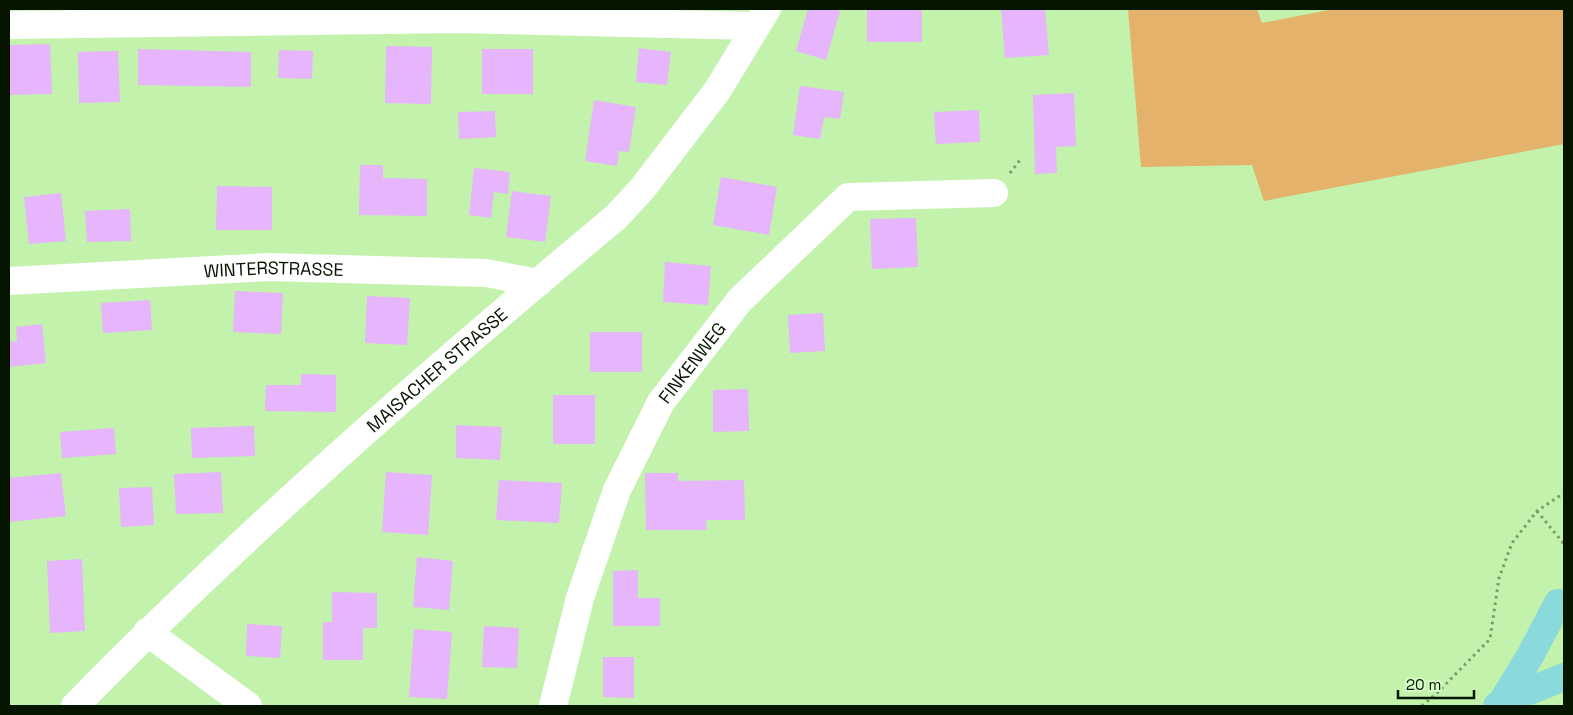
<svg xmlns="http://www.w3.org/2000/svg" width="1573" height="715" font-family="'Space Grotesk',sans-serif">
  <style>
    .green { fill: #e4b26a }
    .building { fill: #e6b5fb }
    .lines { fill: none; stroke-linecap: round; stroke-linejoin: round }
    .path { stroke: #789b68; stroke-width: 3; stroke-dasharray: 2.5 4; stroke-linecap: butt }
    .minor { stroke: #fff; stroke-width: 28 }
    .major { stroke: #8adadb; stroke-width: 28 }
    .labels { text-anchor: middle; dominant-baseline: central; stroke-width: 5; stroke-linejoin: round; paint-order: stroke }
    .street-label { font-size: 18px; fill: #051500; stroke: #d6fdc4 }
  </style>
  <rect width="100%" height="100%" fill="#c3f2ac"/>
  <path class="green" d="M 1128,9 L 1257,9 L 1262,23 L 1334,9 L 1564,9 L 1564,144 L 1264,201 L 1252,165 L 1141,167 Z"/>
  <path class="building" d="M 808,9 L 832,9 L 840,11 L 826,60 L 796,51 Z
    M 867,9 L 922,9 L 922,42 L 867,42 Z
    M 1001,9 L 1045,9 L 1049,55 L 1005,58 Z
    M 50,44 L 52,94 L 9,95 L 9,45 Z
    M 386,46 L 432,47 L 431,104 L 385,103 Z
    M 639,48 L 671,52 L 667,85 L 636,82 Z
    M 138,49 L 251,52 L 251,87 L 138,85 Z
    M 482,49 L 533,49 L 533,94 L 482,94 Z
    M 279,50 L 313,51 L 312,79 L 278,78 Z
    M 118,51 L 120,102 L 79,103 L 78,52 Z
    M 800,86 L 844,92 L 840,119 L 824,117 L 820,139 L 793,135 Z
    M 1074,93 L 1076,146 L 1056,147 L 1057,173 L 1035,174 L 1033,95 Z
    M 594,100 L 636,107 L 629,152 L 619,151 L 617,166 L 585,161 Z
    M 979,110 L 980,142 L 936,144 L 934,112 Z
    M 495,111 L 496,137 L 459,139 L 458,112 Z
    M 360,165 L 383,165 L 383,178 L 427,179 L 427,216 L 359,215 Z
    M 474,168 L 510,172 L 508,194 L 494,192 L 491,218 L 469,215 Z
    M 721,177 L 777,187 L 769,235 L 713,225 Z
    M 217,186 L 272,187 L 272,230 L 216,230 Z
    M 512,191 L 551,196 L 545,242 L 506,237 Z
    M 61,193 L 66,241 L 29,244 L 24,197 Z
    M 130,209 L 131,241 L 87,242 L 85,211 Z
    M 916,218 L 918,267 L 872,269 L 870,219 Z
    M 665,262 L 711,266 L 708,305 L 663,302 Z
    M 235,291 L 283,293 L 281,334 L 233,332 Z
    M 367,296 L 410,298 L 407,345 L 365,343 Z
    M 150,300 L 152,330 L 103,333 L 101,303 Z
    M 823,313 L 825,351 L 790,353 L 788,315 Z
    M 42,324 L 46,363 L 9,367 L 9,342 L 17,341 L 16,327 Z
    M 590,332 L 642,332 L 642,372 L 590,372 Z
    M 301,374 L 336,375 L 336,412 L 265,411 L 266,385 L 301,385 Z
    M 748,389 L 749,431 L 713,432 L 713,390 Z
    M 553,395 L 595,395 L 595,444 L 553,444 Z
    M 456,425 L 502,427 L 500,460 L 456,458 Z
    M 254,426 L 255,456 L 192,458 L 191,428 Z
    M 114,428 L 116,454 L 62,458 L 60,432 Z
    M 221,472 L 223,513 L 176,514 L 174,474 Z
    M 386,472 L 432,475 L 428,535 L 382,532 Z
    M 61,473 L 66,516 L 9,522 L 9,478 Z
    M 645,473 L 678,473 L 678,481 L 744,480 L 745,520 L 706,520 L 707,530 L 646,530 Z
    M 499,480 L 562,483 L 559,523 L 496,520 Z
    M 152,487 L 154,525 L 121,527 L 119,488 Z
    M 417,557 L 453,561 L 449,610 L 413,607 Z
    M 82,559 L 85,631 L 50,633 L 47,561 Z
    M 638,570 L 638,598 L 660,598 L 660,626 L 613,626 L 613,571 Z
    M 332,592 L 377,593 L 377,628 L 363,628 L 363,660 L 323,660 L 323,622 L 332,622 Z
    M 247,624 L 282,626 L 280,658 L 246,656 Z
    M 484,626 L 519,628 L 517,668 L 482,667 Z
    M 414,629 L 452,632 L 447,699 L 409,697 Z
    M 603,657 L 634,657 L 634,698 L 603,697 Z"/>
  <g class="lines">
    <path class="path" d="M 1010,173 L 1020,160
      M 1537,511 L 1564,544
      M 1422,706 L 1438,692 L 1490,639 L 1499,578 L 1512,543 L 1537,511 L 1564,493"/>
    <g class="minor">
      <path d="M 9,25 L 460,19 L 756,26"/>
      <path id="s1" d="M 9,281 L 268,267 L 486,273 L 538,283"/>
      <path d="M 147,632 L 248,706"/>
      <path id="s2" d="M 75,706 C 245,532 429,373 616,217 L 642,189 L 717,91 L 767,9"/>
      <path id="s3" d="M 553,706 L 580,598 L 617,490 L 661,402 L 740,300 L 848,197 L 994,193"/>
    </g>
    <path class="major" d="M 1502,702 L 1564,677
      M 1497,706 L 1502,702 L 1530,656 L 1558,603"/>
  </g>
  <g class="labels">
    <g class="street-label">
      <text stroke="none"><textPath href="#s1" startOffset="265">WINTERSTRASSE</textPath></text>
      <text stroke="none"><textPath href="#s3" startOffset="374">FINKENWEG</textPath></text>
      <text stroke="none"><textPath href="#s2" startOffset="494">MAISACHER STRASSE</textPath></text>
    </g>
  </g>
  <rect width="1573" height="715" fill="none" stroke="#051500" stroke-width="20"/>
  <path d="M1398 690v8h76v-8" fill="none" stroke="#051500" stroke-width="2.5"/>
  <text x="1406" y="690" font-size="15" fill="#051500" stroke="#d6fdc4" stroke-width="4" paint-order="stroke">20 m</text>
</svg>
